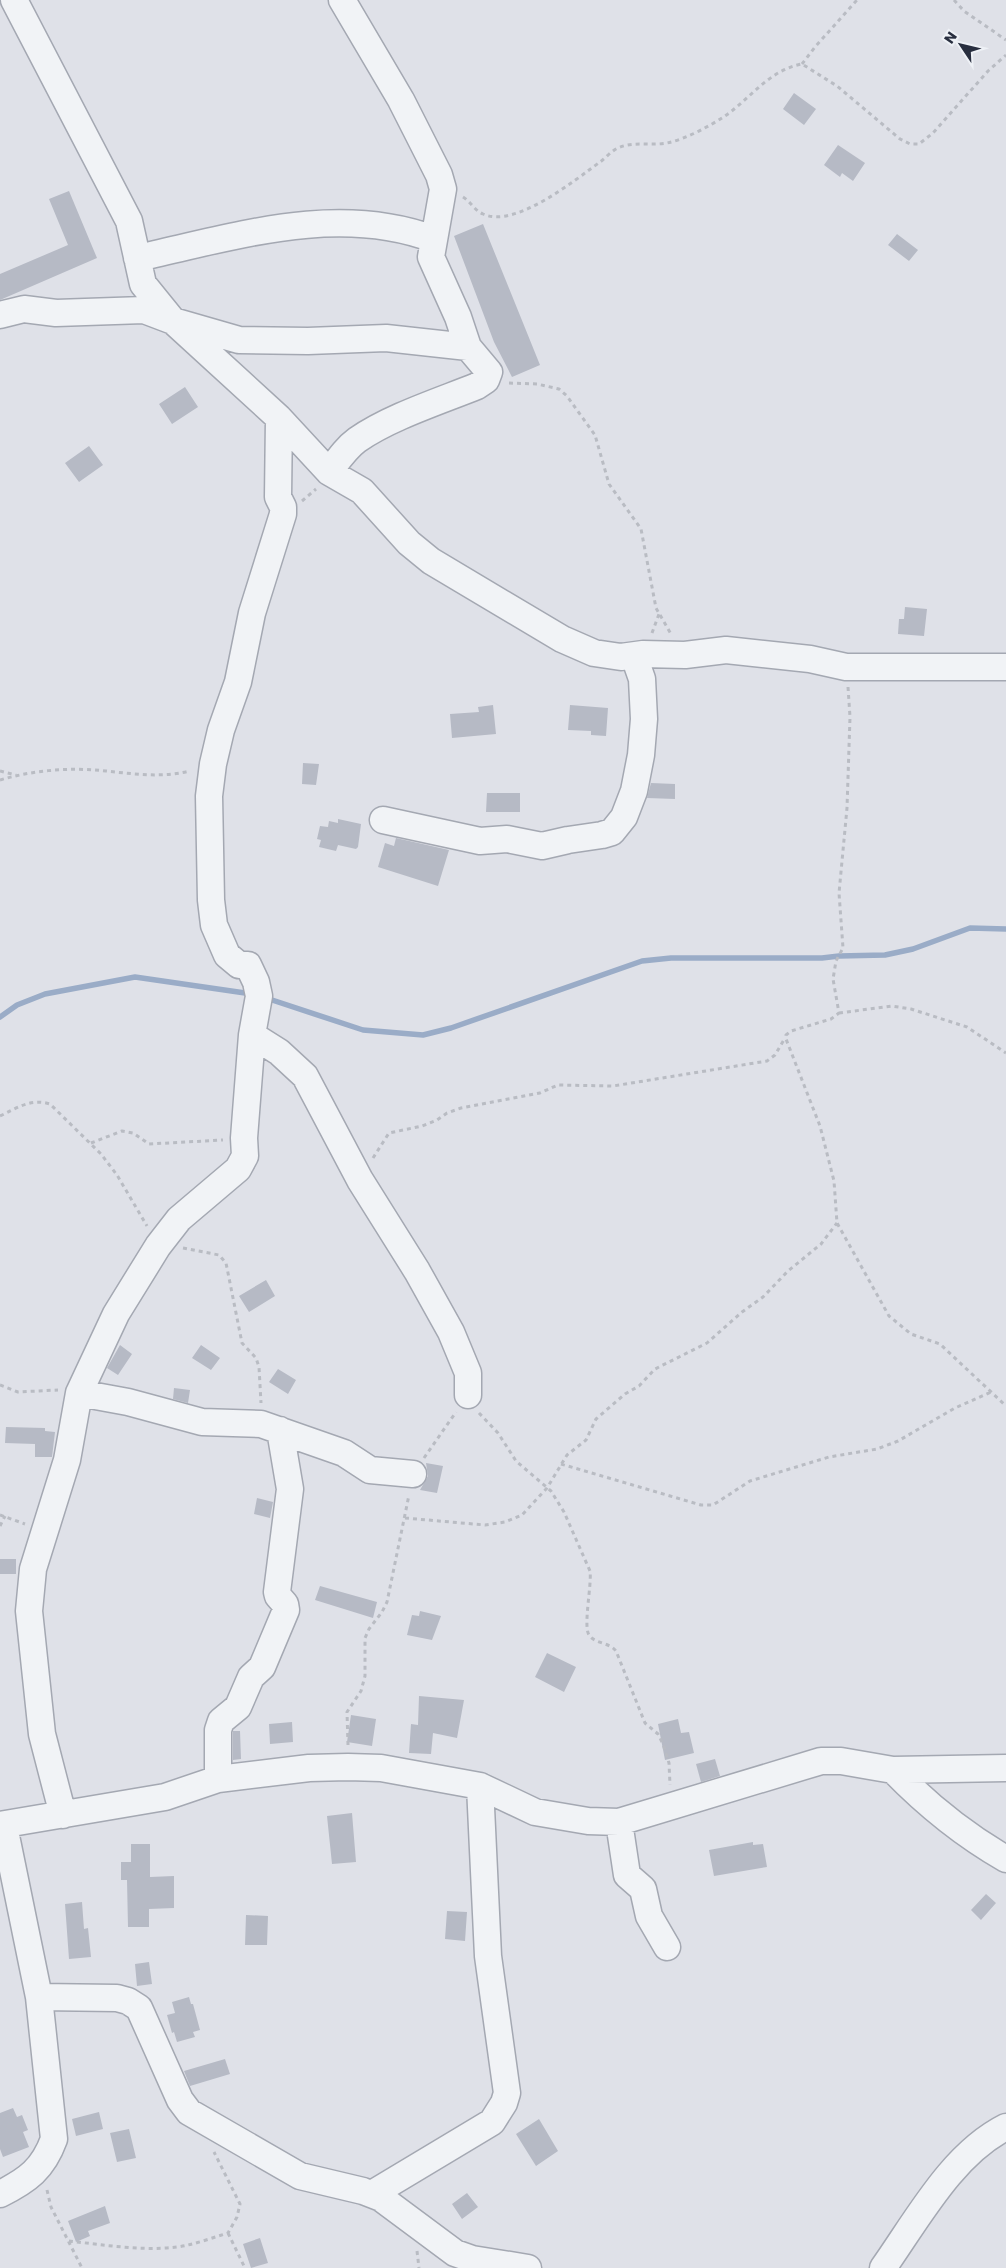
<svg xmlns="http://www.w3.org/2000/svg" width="1006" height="2268" font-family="Poppins,sans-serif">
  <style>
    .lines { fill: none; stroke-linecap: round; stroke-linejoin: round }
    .stream { stroke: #9aacc7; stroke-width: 5.5 }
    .building { fill: #b6bac5 }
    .minor-casing { stroke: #a4a8b2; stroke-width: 29 }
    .path { stroke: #b9bcc3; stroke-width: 3; stroke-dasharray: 4 4; stroke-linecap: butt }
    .minor { stroke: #f1f3f6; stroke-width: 26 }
  </style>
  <rect width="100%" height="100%" fill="#dfe1e8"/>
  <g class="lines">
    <path class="stream" d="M 266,998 L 363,1030 L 423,1035 L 451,1028 L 642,961 L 671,958 L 822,958 L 839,956 L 885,955 L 913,949 L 970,928 L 1006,929
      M 0,1017 L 17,1005 L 45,994 L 135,977 L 252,994"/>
  </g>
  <path class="building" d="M 794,93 L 816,109 L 804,125 L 783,109 Z
    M 838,145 L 865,163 L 853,181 L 842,173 L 840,177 L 824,165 Z
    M 69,191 L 97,258 L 0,300 L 0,274 L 68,245 L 49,199 Z
    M 483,224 L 540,365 L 512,377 L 494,342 L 454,236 Z
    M 897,234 L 918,250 L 909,261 L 888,245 Z
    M 185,387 L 198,407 L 172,424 L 159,404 Z
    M 89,446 L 103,465 L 79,482 L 65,463 Z
    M 905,607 L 927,609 L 924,636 L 898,634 L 899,619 L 904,619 Z
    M 493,705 L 496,734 L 452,738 L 450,714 L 479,712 L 478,707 Z
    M 570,705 L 608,708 L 606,736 L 591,735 L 591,731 L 568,730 Z
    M 303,763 L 319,764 L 316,785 L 302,784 Z
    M 651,783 L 675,784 L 675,799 L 647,798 Z
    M 487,793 L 520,793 L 520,812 L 486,812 Z
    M 338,819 L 361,824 L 358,847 L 356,849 L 338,845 L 336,851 L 319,847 L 321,840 L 317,839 L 320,826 L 328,827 L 329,821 L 338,823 Z
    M 396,838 L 449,850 L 438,886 L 378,867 L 385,843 L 394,846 Z
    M 266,1280 L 275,1296 L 249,1312 L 239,1296 Z
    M 120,1345 L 132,1354 L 118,1375 L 107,1368 Z
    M 201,1345 L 220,1358 L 211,1370 L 192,1358 Z
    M 278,1369 L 296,1380 L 288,1394 L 269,1382 Z
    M 174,1388 L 190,1390 L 188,1403 L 173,1399 Z
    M 6,1427 L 45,1428 L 45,1431 L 55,1432 L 52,1457 L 35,1457 L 35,1444 L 5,1443 Z
    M 426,1463 L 443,1466 L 437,1493 L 420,1490 L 428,1476 Z
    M 257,1498 L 273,1502 L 270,1518 L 254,1514 Z
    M 0,1559 L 16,1559 L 16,1574 L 0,1574 Z
    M 320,1586 L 377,1602 L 373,1618 L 315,1600 Z
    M 420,1611 L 441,1616 L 432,1640 L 407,1635 L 412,1615 L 419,1616 Z
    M 547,1653 L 576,1667 L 564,1692 L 535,1677 Z
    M 419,1696 L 464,1700 L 457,1738 L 433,1733 L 431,1754 L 409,1753 L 411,1724 L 418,1725 Z
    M 351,1715 L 376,1719 L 372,1746 L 347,1742 Z
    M 678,1719 L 681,1733 L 689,1732 L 694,1753 L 665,1760 L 658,1724 Z
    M 292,1722 L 293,1742 L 270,1744 L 269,1724 Z
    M 233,1731 L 240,1731 L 241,1759 L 233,1760 Z
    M 715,1759 L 720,1776 L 701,1782 L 696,1764 Z
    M 352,1813 L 356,1862 L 332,1864 L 327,1816 Z
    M 753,1842 L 753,1845 L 763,1844 L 767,1867 L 714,1876 L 709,1850 Z
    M 131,1844 L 150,1844 L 150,1877 L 174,1876 L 174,1908 L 149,1909 L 149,1927 L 128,1927 L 127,1880 L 121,1880 L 121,1862 L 131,1862 Z
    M 986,1894 L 996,1903 L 981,1920 L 971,1910 Z
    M 82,1902 L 84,1929 L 88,1928 L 91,1957 L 69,1959 L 65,1904 Z
    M 447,1911 L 467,1912 L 465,1941 L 445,1939 Z
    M 246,1915 L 268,1916 L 267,1945 L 245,1945 Z
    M 149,1962 L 152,1984 L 137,1986 L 135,1964 Z
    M 189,1997 L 191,2004 L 193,2004 L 200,2030 L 193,2032 L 195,2037 L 177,2042 L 174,2032 L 172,2033 L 167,2015 L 175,2013 L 172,2002 Z
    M 225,2059 L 230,2074 L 190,2086 L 184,2071 Z
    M 13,2108 L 17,2117 L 22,2115 L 28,2130 L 23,2132 L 29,2147 L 3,2157 L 0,2149 L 0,2113 Z
    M 99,2112 L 103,2129 L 76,2136 L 72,2119 Z
    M 539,2119 L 558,2151 L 536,2166 L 516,2134 Z
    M 129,2129 L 136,2158 L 117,2162 L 110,2133 Z
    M 467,2193 L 478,2207 L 462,2219 L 452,2204 Z
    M 105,2206 L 110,2223 L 88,2231 L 90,2236 L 76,2242 L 68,2221 Z
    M 260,2238 L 268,2263 L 251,2268 L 243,2244 Z"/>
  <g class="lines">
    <g class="minor-casing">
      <path id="minor" d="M 14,0 L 129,221 L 143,284 L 173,321 L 279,418 L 329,472 L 362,491 L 409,543 L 431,561 L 562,639 L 594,653 L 621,657 L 643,654 L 685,655 L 726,650 L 810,659 L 846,667 L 1006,667
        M 137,258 C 234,237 337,203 433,239
        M 0,315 L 24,309 L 56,313 L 144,310 L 173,321 L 239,340 L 308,341 L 386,338 L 468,347
        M 329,472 C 338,460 346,448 357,440 C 390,417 440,401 477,386 L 486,380 L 489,372 L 468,347 L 458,317 L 431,257 L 443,189 L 439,175 L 401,100 L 342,0
        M 383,820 L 480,841 L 507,839 L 542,846 L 568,840 L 602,835 L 612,832 L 624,817 L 634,791 L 641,755 L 644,719 L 642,679 L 634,656
        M 252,1035 L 279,1052 L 305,1076 L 360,1180 L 417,1271 L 451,1332 L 468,1373 L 468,1395
        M 79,1393 L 128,1402 L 202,1422 L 261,1424 L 344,1453 L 370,1470 L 413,1474
        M 893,1770 C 927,1805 964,1835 1006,1859
        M 218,1779 L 218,1730 L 221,1721 L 238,1707 L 251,1677 L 262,1667 L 286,1610 L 285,1604 L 278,1596 L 277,1592 L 290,1489 L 280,1430
        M 63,1815 L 42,1734 L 29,1611 L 33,1569 L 67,1460 L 79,1393 L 116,1314 L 158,1246 L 179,1219 L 238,1169 L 245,1156 L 244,1138 L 252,1035 L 259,996 L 256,982 L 248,965 L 239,965 L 227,955 L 214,925 L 211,900 L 209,796 L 213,764 L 221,730 L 238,682 L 252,613 L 283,514 L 283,507 L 278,497 L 279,418
        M 619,1822 L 627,1875 L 643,1889 L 649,1916 L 667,1947
        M 0,1825 L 165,1797 L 218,1779 L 309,1768 L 348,1767 L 381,1768 L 480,1786 L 535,1812 L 588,1821 L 619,1822 L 821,1761 L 841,1761 L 893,1770 L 1006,1768
        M 39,1997 L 117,1998 L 128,2001 L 139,2008 L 180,2100 L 189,2112 L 300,2176 L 363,2191 L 381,2198 L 455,2253 L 472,2259 L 528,2268
        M 0,2194 C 28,2180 43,2169 54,2139 L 39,1997 L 4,1826
        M 372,2194 L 492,2122 L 504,2103 L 507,2093 L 488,1956 L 480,1786
        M 883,2268 C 917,2220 952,2154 1006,2127"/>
    </g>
    <path class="path" d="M 954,0 L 964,11 L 1006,40
      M 802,64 L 815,47 L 857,0
      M 463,197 C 471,202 474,210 483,214 C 515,229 575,180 600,162 C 606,158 611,151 618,148 C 633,141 651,146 667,143 C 686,139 708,127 725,116 C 751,98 769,70 802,64 L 837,86 L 900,139 L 910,144 L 919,144 L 933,133 L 988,71 L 1006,55
      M 509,383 L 537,384 L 559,389 L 567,396 L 595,435 L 609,484 L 641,529 L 656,608 L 671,634
      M 302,501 L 316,489
      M 652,633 L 659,614
      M 848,687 L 850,717 L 847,808 L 839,893 L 843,948 L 836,961 L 833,979 L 839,1013 L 831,1019 L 791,1031 L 786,1035 L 786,1039 L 820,1126 L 834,1181 L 837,1223 L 889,1316 L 911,1334 L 940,1344 L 1006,1406
      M 0,771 L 16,775
      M 0,780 C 34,770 71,767 106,771 C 134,774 162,778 190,771
      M 839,1013 L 892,1006 L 911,1009 L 967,1027 L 1006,1053
      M 0,1116 C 17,1108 31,1098 50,1104 L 101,1154 L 117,1175 L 147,1226
      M 91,1143 L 122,1131 L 133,1133 L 149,1144 L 223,1140
      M 373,1158 L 389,1133 L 422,1126 L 437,1120 L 447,1113 L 461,1108 L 540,1093 L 558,1085 L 613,1086 L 767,1061 L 775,1055 L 785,1038
      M 183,1248 L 219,1255 L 226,1263 L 242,1343 L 256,1358 L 259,1367 L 261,1403
      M 0,1385 L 18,1392 L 58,1390
      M 479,1413 L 498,1433 L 516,1461 L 551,1491 L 564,1512 L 590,1571 C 592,1584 583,1626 589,1635 C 595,1644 609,1642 616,1651 L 645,1723 L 658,1734 L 663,1744 L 669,1763 L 670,1785
      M 424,1458 L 456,1412
      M 561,1464 L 701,1505 L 713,1505 L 750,1481 L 829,1457 L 877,1449 L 898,1441 L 955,1408 L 991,1392
      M 0,1515 L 25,1524
      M 405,1518 L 485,1525 L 505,1522 L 522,1515 L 547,1488 L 567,1455 L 586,1440 L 596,1419 L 625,1394 L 639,1386 L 655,1369 L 707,1343 L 742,1312 L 763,1297 L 788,1271 L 821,1244 L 837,1223
      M 0,1526 L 5,1516
      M 348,1745 L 347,1712 L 361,1691 L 365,1676 L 365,1638 L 369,1629 L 382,1612 L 387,1602 L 409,1495
      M 47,2190 L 51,2207 L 82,2268
      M 228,2233 L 245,2268
      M 69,2241 C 105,2245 153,2253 188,2245 C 201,2242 215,2237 228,2233 L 237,2217 L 240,2204 L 214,2152
      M 417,2251 L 419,2268"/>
    <use href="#minor" class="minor"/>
  </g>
  <g transform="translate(961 45) rotate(305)" stroke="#eef1f6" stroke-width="4" paint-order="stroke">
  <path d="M0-4L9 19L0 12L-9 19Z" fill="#282e3f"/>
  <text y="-8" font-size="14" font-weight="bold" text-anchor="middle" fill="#282e3f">N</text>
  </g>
</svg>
